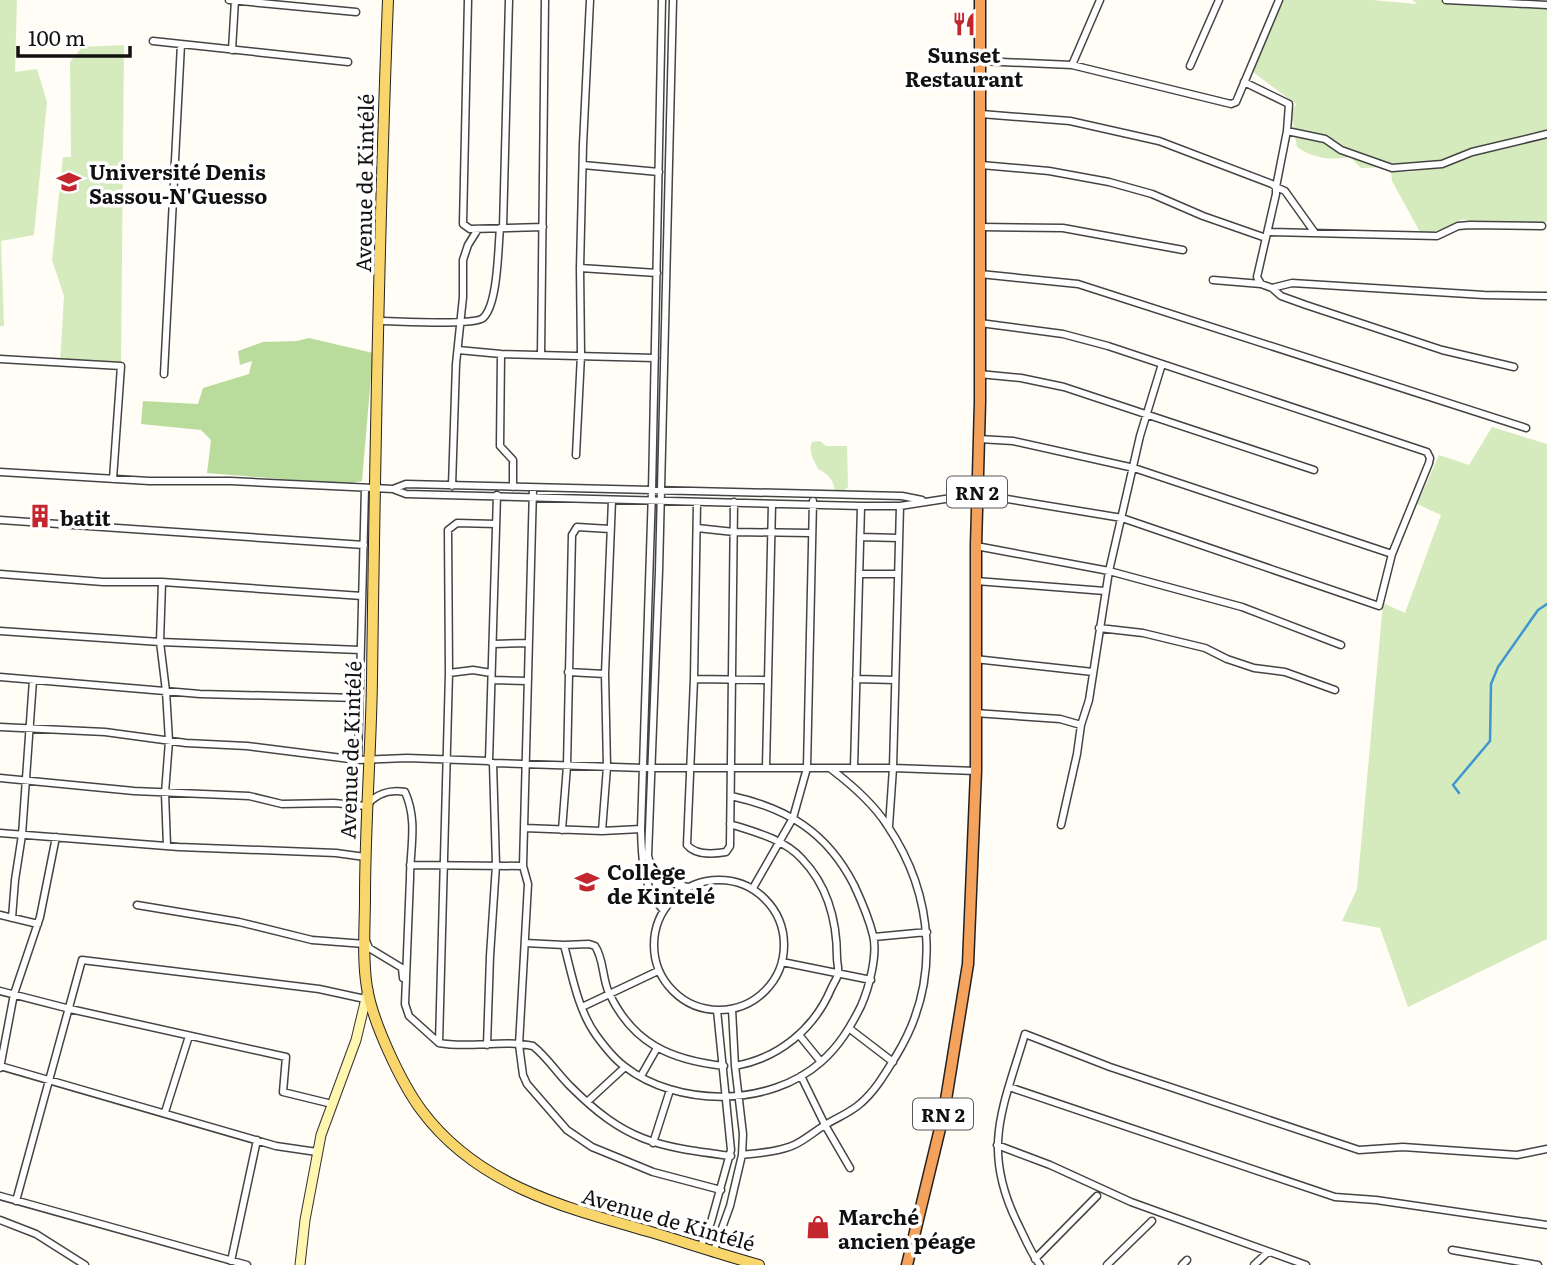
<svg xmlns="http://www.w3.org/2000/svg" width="1547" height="1265" font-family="Literata,serif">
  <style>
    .green { fill: #d5ebbd }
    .forest { fill: #b9dc9c }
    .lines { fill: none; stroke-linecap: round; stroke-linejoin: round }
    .stream { stroke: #3f96cf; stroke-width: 2.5 }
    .street-casing { stroke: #444; stroke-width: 9 }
    .secondary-casing { stroke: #333; stroke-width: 11 }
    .primary-casing { stroke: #222; stroke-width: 12 }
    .highway-casing { stroke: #222; stroke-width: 13 }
    .street { stroke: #fff; stroke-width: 6 }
    .secondary { stroke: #fff6b0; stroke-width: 9 }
    .primary { stroke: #f9d66b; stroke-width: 10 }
    .highway { stroke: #f5a25d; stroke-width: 10 }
    .labels { text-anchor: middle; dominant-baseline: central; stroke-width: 7; stroke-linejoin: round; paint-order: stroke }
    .shield { fill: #fff; stroke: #585858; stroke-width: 2 }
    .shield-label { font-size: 19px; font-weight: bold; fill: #111 }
    .poi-label { font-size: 21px; font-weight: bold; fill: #111; stroke: #fff; text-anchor: start }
    .street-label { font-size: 21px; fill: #111; stroke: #fff }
  </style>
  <rect width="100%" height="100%" fill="#fffdf5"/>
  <path class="green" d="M 0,0 L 17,0 L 15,72 L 37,69 L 47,102 L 34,235 L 1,241 L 4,326 L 0,326 Z
    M 1281,0 L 1372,0 L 1417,4 L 1412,0 L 1547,0 L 1547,133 L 1436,165 L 1361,168 L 1350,157 C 1331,161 1313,158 1297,147 L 1291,113 L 1296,104 L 1253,72 Z
    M 124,45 L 121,366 L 60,363 L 64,296 L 52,260 L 63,157 L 71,157 L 70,62 L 82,47 Z
    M 1547,136 L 1547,222 L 1477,223 L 1462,219 C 1447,229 1438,233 1420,232 L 1392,181 L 1391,172 L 1409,172 L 1441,167 L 1470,155 Z
    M 1492,427 L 1547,444 L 1547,939 L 1408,1007 L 1380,928 L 1342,921 L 1357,889 L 1383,603 L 1405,613 L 1441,515 L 1417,504 L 1439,455 L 1469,465 Z
    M 820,441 L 826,446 L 847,446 L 848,487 L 840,495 L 835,492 C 834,480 828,474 818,469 C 814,460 808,452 812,442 Z"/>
  <path class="forest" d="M 309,338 L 373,353 L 362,481 L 344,484 L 207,473 L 211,440 L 201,430 L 141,424 L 143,401 L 198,404 L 203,388 L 249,374 L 252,361 L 240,365 L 238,351 L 263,342 L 297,341 Z"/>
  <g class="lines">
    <path class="stream" d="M 1459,793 L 1453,785 L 1490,741 L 1491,684 L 1498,667 L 1538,610 L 1547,604"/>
    <g class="street-casing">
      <path id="street" d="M 229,0 L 356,12
        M 468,0 L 463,224 L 470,229 L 543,227
        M 662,0 L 652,491 L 641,829 C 642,860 642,886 663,910
        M 673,0 L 659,571 L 648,856 C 654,881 665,882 688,887
        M 1446,0 L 1547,5
        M 153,41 L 348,62
        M 232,50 L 235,0
        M 980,61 L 1072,65 L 1231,104 L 1236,102 L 1279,0
        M 1072,65 L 1100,0
        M 1190,66 L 1219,0
        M 1244,82 L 1289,104 L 1287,131 L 1276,187 L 1285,191 L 1315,233
        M 981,114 L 1070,121 L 1159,141 L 1272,184 L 1276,187 L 1276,194 L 1257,277 L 1261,284 L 1272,288 L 1281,296 L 1306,305 L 1442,350 L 1514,367
        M 1287,131 L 1325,139 L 1341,150 L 1392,168 L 1442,164 L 1472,152 L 1547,134
        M 583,165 L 659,172
        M 981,165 L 1049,171 L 1109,182 L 1152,194 L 1203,216 L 1266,238
        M 980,227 L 1063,228 L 1183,250
        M 503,228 L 509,0
        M 1268,232 L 1437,236 L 1458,226 L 1470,225 L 1542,226
        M 580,268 L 657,273
        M 980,274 L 1078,284 L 1526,428
        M 1213,280 L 1261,284
        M 1272,288 L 1292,283 L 1484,295 L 1547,296
        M 380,321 C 396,321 473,326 483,318 C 498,305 498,248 500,228
        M 458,350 L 501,354 L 655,358
        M 501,354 L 500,446 L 513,460 L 513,487
        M 541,355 L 545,0
        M 0,359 L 121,366 L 113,479
        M 164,374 L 181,44
        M 979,374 L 1021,378 L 1064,387 L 1314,470
        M 979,439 L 1013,441 L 1134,468 L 1392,554
        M 576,455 L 581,355 L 580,268 L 583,145 L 590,0
        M 0,472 L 149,481 L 231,481 L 373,488 L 393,489 L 406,494 L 861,506 L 900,506 L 977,494 L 1122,518 L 1379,606 L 1392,554 L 1429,463 L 1430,458 L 1427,452 L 1108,346 L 1063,334 L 980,323
        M 452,486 L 456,364 L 463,297 L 463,260 L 468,245 L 478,229
        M 533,488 L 523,866 L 528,884 L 519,1045 L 523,1075 L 527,1084 L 567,1130 L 592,1147 L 653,1172 L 721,1190
        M 393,489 L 406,484 L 902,496 L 922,500
        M 697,502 L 694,679 L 687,845 C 696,856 714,854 726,852 L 730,846 L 734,502
        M 0,520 L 364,545
        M 496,524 L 457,523 L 448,530 L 449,673 L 439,1043 C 470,1049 502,1039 533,1046 C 547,1057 557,1073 570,1086 C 626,1142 655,1146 731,1156
        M 697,528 L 734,532 L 810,533
        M 860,537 L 899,538
        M 976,546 L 1109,571 L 1242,607 L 1341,645
        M 0,574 L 103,582 L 162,582 L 362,596
        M 859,574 L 898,574
        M 976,581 L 1105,591
        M 162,582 L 160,642 L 166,691 L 169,741 L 165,793 L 167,846
        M 1099,628 L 1143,633 L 1205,648 L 1227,659 L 1254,668 L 1285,672 L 1335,690
        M 0,631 L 160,642 L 360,650
        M 494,644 L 528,643
        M 975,659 L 1093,672
        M 568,672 L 605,674
        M 449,673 L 473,670 L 491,673
        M 0,677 L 200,694 L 358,698
        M 694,679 L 768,680
        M 856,679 L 895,680
        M 492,680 L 527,681
        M 975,713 L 1060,719 L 1081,725
        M 0,727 L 105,732 L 186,743 L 247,746 L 358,760 L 407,758 L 489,761 L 493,763 L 644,768 L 893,768 L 976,771
        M 358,760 L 365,488
        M 489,761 L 497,495
        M 766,768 L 772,504
        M 854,768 L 861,506
        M 0,778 L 134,791 L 249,796 L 282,804 L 334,803 L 366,806 C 376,794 390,789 405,792 C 418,821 410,848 410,878 C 408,920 407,962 405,1004 L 409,1016 L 439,1043
        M 730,824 C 755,832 784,839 802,859 C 828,886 837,921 837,958 C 837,963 839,969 838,974 C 837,979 833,984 831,989 C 814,1029 779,1058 735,1066
        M 1061,825 L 1077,754 L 1081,725 L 1089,700 L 1109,571 L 1140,436 L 1162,364
        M 889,826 L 893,768 L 900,506
        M 524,828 L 602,831 L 641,829
        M 562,830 L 567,766 L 572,535 L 577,527 L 610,529
        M 602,831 L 607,767 L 605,674 L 612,500
        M 0,833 L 179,847 L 336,853 L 365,857
        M 410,865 L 523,866
        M654 945a65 65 0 1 1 130 0a65 65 0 1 1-130 0Z
        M 753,888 L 793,818 L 807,768 L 813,501
        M 137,905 L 239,922 L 312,940 L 365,944
        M 0,915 L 38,924
        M 12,918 L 15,880 L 22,835 L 33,680
        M 874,937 L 927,932
        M 366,941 L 369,948 L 402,968 L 403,978
        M 525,943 L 564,945 L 589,944 L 595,946 C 604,959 602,978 609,993 C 633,1044 671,1060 724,1066
        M 564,945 C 572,975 578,1010 596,1035 C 604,1046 613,1058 624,1066 C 678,1108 770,1107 821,1062 C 839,1046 850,1028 861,1006 C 869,988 878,954 873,935 C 869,919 861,900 854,885 C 827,832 787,808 731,796
        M 782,962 L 871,980
        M 0,991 L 70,1009 L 286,1057 L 283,1092 L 332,1104
        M 582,1007 L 658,971
        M 850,1029 L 893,1062
        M 800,1036 L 821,1062
        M 487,1045 L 490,956 L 496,865 L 493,763
        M 0,1066 L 276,1146 L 317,1152
        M 0,1068 L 14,994 L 40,917 L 56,837
        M 641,1076 L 657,1048
        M 801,1076 L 825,1125 L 850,1168
        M 1009,1087 L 1335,1197 L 1376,1200 L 1547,1225
        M 587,1102 L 625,1067
        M 165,1112 L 189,1036
        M 653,1143 L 670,1090
        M 997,1145 L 1050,1165 L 1131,1202 L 1306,1265
        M 742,1155 C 759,1153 778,1152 794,1145 C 805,1140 815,1131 825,1125 C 838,1117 850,1113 861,1103 C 876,1090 886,1072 896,1056 C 941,983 935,896 887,825 C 873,803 852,785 831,769
        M 0,1196 L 247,1265
        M 16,1201 L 82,960 L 319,989 L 365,999
        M 0,1220 L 36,1234 L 85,1265
        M 700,1248 L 711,1222 L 731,1150 L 717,1010
        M 1452,1250 L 1538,1265
        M 713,1253 L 730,1206 L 742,1155 L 743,1134 L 735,1066 L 732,1009
        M 1035,1259 L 1097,1196
        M 231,1261 L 257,1140
        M 1040,1265 C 1030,1252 1024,1236 1017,1222 C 981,1148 1003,1108 1025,1034 L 1110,1067 L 1359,1150 L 1403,1147 L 1517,1155 L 1547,1149
        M 1107,1265 L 1152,1221
        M 1182,1265 L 1187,1260
        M 1254,1265 L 1268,1252"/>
    </g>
    <g class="secondary-casing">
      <path id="secondary" d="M 300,1265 L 305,1220 L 321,1135 L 356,1040 L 368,990"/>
    </g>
    <g class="primary-casing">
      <path id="primary" d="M 388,0 C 379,226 375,453 372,679 C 371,752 365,824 365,897 C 365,927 362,958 367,988 C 373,1023 401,1083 422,1111 C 478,1186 566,1208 651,1232 C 687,1243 723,1255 759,1265"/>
    </g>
    <g class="highway-casing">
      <path id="highway" d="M 907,1265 L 944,1112 L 968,964 L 976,771 L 976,546 L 980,402 L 980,0"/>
    </g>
    <use href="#street" class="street"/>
    <use href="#secondary" class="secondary"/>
    <use href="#primary" class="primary"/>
    <use href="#highway" class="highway"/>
  </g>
  <defs>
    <g id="restaurant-bare" transform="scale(1.89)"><path d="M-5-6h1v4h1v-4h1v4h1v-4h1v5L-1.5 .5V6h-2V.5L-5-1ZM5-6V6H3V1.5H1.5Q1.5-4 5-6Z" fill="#c4262e" stroke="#fff" stroke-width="2.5" paint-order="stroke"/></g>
    <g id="university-bare" transform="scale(1.89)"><path d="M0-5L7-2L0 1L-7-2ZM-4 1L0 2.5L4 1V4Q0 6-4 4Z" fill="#c4262e" stroke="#fff" stroke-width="2.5" paint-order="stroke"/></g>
    <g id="building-bare" transform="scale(1.89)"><path d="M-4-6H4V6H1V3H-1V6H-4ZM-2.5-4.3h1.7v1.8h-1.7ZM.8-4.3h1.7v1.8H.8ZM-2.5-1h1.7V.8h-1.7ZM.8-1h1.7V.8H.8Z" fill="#c4262e" stroke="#fff" stroke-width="2.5" paint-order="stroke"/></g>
    <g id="school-bare" transform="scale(1.89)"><path d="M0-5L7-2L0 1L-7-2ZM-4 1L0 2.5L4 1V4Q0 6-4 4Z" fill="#c4262e" stroke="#fff" stroke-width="2.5" paint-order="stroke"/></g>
    <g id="shop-bare" transform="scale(1.89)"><path d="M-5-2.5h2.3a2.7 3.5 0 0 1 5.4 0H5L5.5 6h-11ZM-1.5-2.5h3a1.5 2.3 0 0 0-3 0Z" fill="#c4262e" stroke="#fff" stroke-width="2.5" paint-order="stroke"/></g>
  </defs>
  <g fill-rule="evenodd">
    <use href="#restaurant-bare" x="964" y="24"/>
    <use href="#university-bare" x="69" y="182"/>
    <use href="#building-bare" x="40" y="516"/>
    <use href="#school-bare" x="587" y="882"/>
    <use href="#shop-bare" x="818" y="1227"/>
  </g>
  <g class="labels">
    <g class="shield">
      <rect x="947" y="476.5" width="60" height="31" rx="5"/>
      <rect x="913" y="1098.5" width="60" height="31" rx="5"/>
    </g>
    <g class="shield-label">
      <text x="977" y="492">RN 2</text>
      <text x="943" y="1114">RN 2</text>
    </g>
    <g class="poi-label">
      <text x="964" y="53" text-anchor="middle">Sunset<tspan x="964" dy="24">Restaurant</tspan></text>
      <text x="89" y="170">Université Denis<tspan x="89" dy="24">Sassou-N'Guesso</tspan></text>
      <text x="60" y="516">batit</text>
      <text x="607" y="870">Collège<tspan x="607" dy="24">de Kintelé</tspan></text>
      <text x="838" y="1215">Marché<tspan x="838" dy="24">ancien péage</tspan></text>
    </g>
    <g class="street-label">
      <text transform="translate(363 183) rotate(-89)">Avenue de Kintélé</text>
      <text transform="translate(349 750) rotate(-88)">Avenue de Kintélé</text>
      <text transform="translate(669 1218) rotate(16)">Avenue de Kintélé</text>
    </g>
  </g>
  <path d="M18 46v10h112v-10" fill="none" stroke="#111111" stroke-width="3.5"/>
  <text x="28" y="46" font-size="21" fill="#111111" stroke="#ffffff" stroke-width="5" paint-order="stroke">100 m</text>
</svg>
